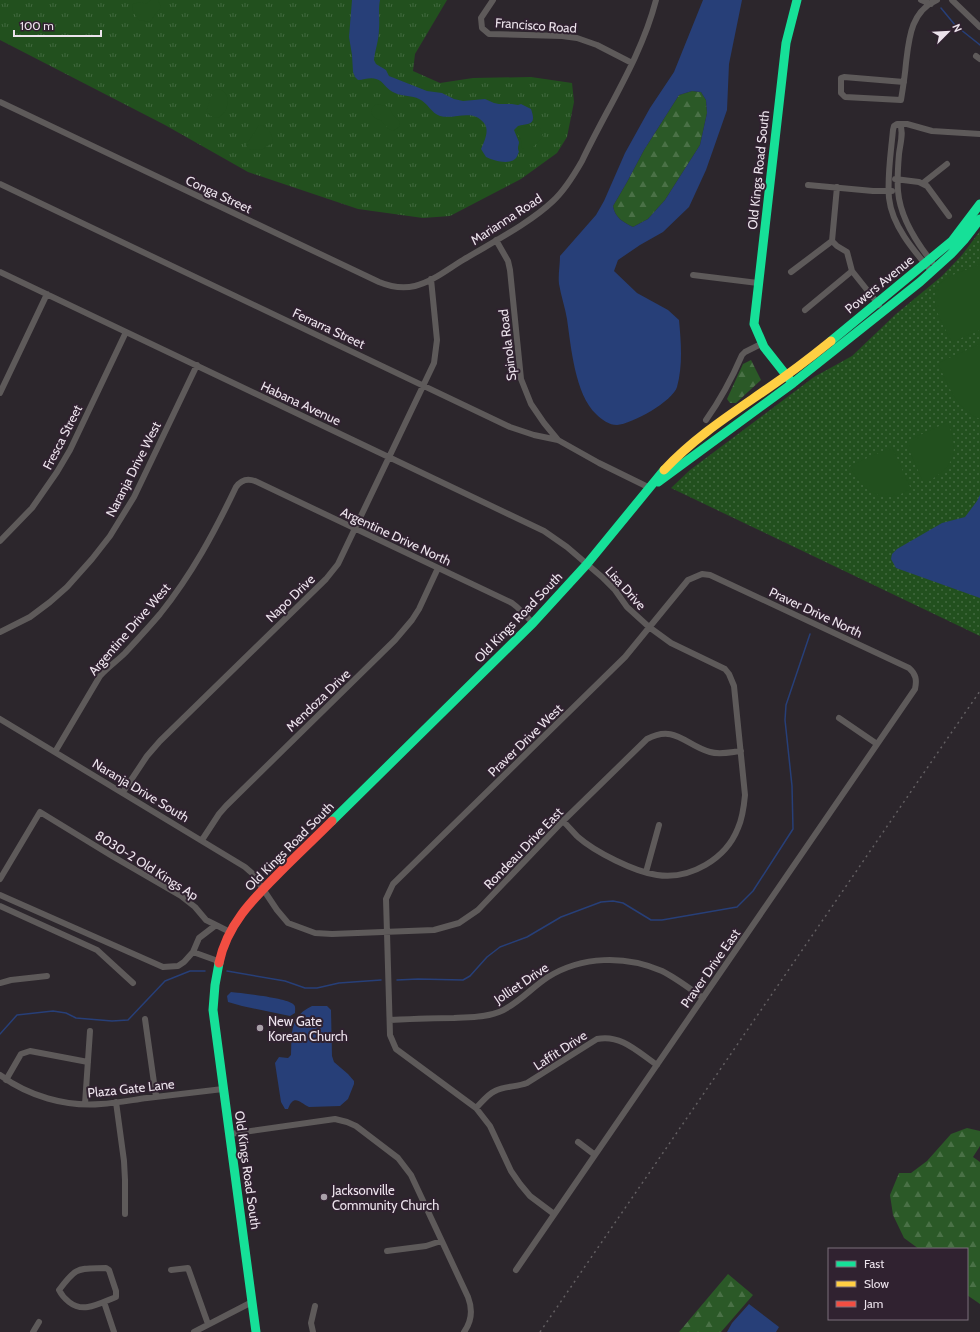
<svg xmlns="http://www.w3.org/2000/svg" width="980" height="1332" font-family="Cabin,sans-serif">
  <style>
    .grass { fill: url(#grass-tufts) }
    .forest { fill: url(#forest-firs) }
    .park { fill: url(#park-dots) }
    .pitch { fill: #22501e }
    .water { fill: #273f78; fill-rule: evenodd }
    .lines { fill: none; stroke-linecap: round; stroke-linejoin: round }
    .stream { stroke: #273f78; stroke-width: 1.5 }
    .street { stroke: #5e5a5a; stroke-width: 6 }
    .fast { stroke: #16e098; stroke-width: 9 }
    .slow { stroke: #ffcf43; stroke-width: 9 }
    .jam { stroke: #f24e42; stroke-width: 9 }
    .rail { stroke: #635f62; stroke-width: 1.5; stroke-dasharray: 2 4; stroke-linecap: butt }
    .poi-dot { fill: #a9a1a9; stroke: #302230; stroke-width: 1.5 }
    .labels { text-anchor: middle; dominant-baseline: central; stroke-width: 4; stroke-linejoin: round; paint-order: stroke }
    .street-label { font-size: 13px; fill: #ece3ec; stroke: #302230 }
    .poi-label { font-size: 13px; fill: #ece3ec; stroke: #302230; text-anchor: start }
  </style>
  <defs>
    <pattern id="grass-tufts" width="24" height="20" patternUnits="userSpaceOnUse"><rect width="24" height="20" fill="#22501e"/><path d="M3 7l-1-3M5 7V3M7 7l1-3M15 17l-1-3M17 17v-4M19 17l1-3" fill="none" stroke="#42693f"/></pattern>
    <pattern id="forest-firs" width="22" height="20" patternUnits="userSpaceOnUse"><rect width="22" height="20" fill="#2b5927"/><path d="M5 1l3.5 6h-7zM16 11l3.5 6h-7z" fill="#4a7146"/></pattern>
    <pattern id="park-dots" width="8" height="8" patternUnits="userSpaceOnUse"><rect width="8" height="8" fill="#22501e"/><path d="M2 2h.1M6 6h.1" fill="none" stroke="#42693f" stroke-width="1.8" stroke-linecap="round"/></pattern>
  </defs>
  <rect width="100%" height="100%" fill="#2c262c"/>
  <path class="grass" d="M 0,0 L 447,0 L 415,54 L 413,71 L 440,83 L 473,78 L 531,77 L 572,83 L 574,102 L 567,137 L 557,153 L 521,179 L 450,216 L 423,218 L 358,209 L 248,172 L 165,125 L 0,40 Z"/>
  <path class="forest" d="M 692,91 L 701,92 L 706,100 L 707,113 L 700,145 L 665,200 L 648,219 L 633,227 C 623,222 615,218 613,206 L 627,182 L 644,150 L 679,95 Z
    M 751,360 L 761,380 L 736,403 L 730,403 L 727,399 L 743,364 Z
    M 967,1128 L 980,1131 L 980,1146 L 973,1157 L 980,1162 L 980,1304 L 967,1295 L 967,1249 L 919,1249 L 904,1238 L 893,1215 L 890,1195 L 899,1173 L 911,1173 L 927,1161 L 951,1134 Z
    M 728,1274 L 753,1295 L 721,1332 L 679,1332 Z"/>
  <path class="park" d="M 980,231 L 980,636 L 671,488 L 690,470 L 814,377 L 852,356 L 896,314 L 942,276 L 962,255 Z"/>
  <path class="pitch" d="M 151,0 L 158,0 L 161,8 L 156,13 L 150,22 L 139,20 C 135,15 131,10 133,4 L 140,2 L 146,4 Z
    M 217,89 C 233,91 229,112 218,118 L 210,116 L 206,112 L 213,91 Z
    M 377,104 L 389,107 L 393,115 L 400,122 L 399,127 L 393,131 C 387,129 385,124 380,120 C 377,119 376,119 374,117 C 369,113 372,106 377,104 Z
    M 261,125 C 268,128 274,135 272,143 L 263,149 L 249,150 L 247,148 L 247,143 L 255,132 L 258,126 Z
    M 534,126 L 540,128 L 543,137 L 531,149 L 524,149 L 522,148 L 521,140 L 517,133 C 519,125 528,127 534,126 Z
    M 980,264 L 980,330 L 952,342 C 944,325 923,296 943,281 C 951,274 970,269 980,264 Z
    M 980,344 L 980,419 C 956,409 948,385 938,363 Z
    M 948,422 C 960,455 954,467 924,484 L 907,445 L 909,440 Z
    M 892,447 L 911,489 C 906,492 899,495 893,496 C 872,499 858,483 850,466 Z"/>
  <path class="water" d="M 352,0 L 380,0 C 378,10 380,19 379,29 C 379,40 375,50 374,60 L 376,64 L 386,70 L 389,76 L 427,91 L 442,93 L 454,99 L 463,101 L 485,99 L 494,103 L 499,104 L 512,104 L 518,105 L 521,104 L 531,109 C 537,126 529,123 518,126 L 514,130 L 519,142 C 519,144 518,146 518,148 C 518,152 520,150 518,154 C 515,167 494,161 486,157 L 481,149 C 484,142 490,130 484,123 C 472,108 455,120 440,116 C 431,113 428,103 419,99 C 412,95 403,97 395,93 C 386,90 384,81 376,79 C 370,77 364,80 358,80 L 355,77 L 353,72 L 352,55 L 349,37 Z
    M 703,0 L 742,0 L 729,64 L 727,110 L 706,170 L 689,207 L 663,232 L 640,245 L 618,260 L 614,271 L 637,293 L 668,310 L 679,320 C 681,342 683,365 677,387 C 673,401 632,424 617,425 C 609,425 602,420 596,414 C 575,394 571,347 567,319 C 565,307 561,296 559,284 C 558,275 560,265 560,256 L 596,215 L 604,201 L 625,153 L 650,108 L 674,72 ZM 692,91 L 701,92 L 706,100 L 707,113 L 700,145 L 665,200 L 648,219 L 633,227 C 623,222 615,218 613,206 L 627,182 L 644,150 L 679,95 Z
    M 980,495 L 980,598 L 896,568 L 891,559 L 892,554 L 897,549 L 942,523 L 965,517 L 977,501 Z
    M 231,992 C 241,993 287,998 293,1004 C 296,1006 295,1009 295,1013 L 290,1016 L 242,1006 L 228,1002 L 227,996 Z
    M 312,1006 L 327,1006 L 331,1010 L 332,1056 L 334,1062 L 348,1074 L 354,1081 L 354,1084 L 348,1099 L 340,1106 L 309,1107 C 300,1103 294,1093 288,1109 L 285,1109 L 281,1102 L 275,1063 L 279,1057 L 288,1058 L 291,1055 C 292,1033 289,1017 312,1006 Z
    M 749,1304 L 779,1327 L 776,1332 L 727,1332 L 732,1323 Z"/>
  <g class="lines">
    <path class="stream" d="M 941,8 L 955,25 L 980,45
      M 227,971 L 285,981 L 305,988 L 317,988 L 339,983 L 381,980
      M 397,980 L 418,979 L 463,980 L 470,976 L 487,957 L 500,947 L 527,937 L 561,917 L 601,902 L 613,901 L 623,903 L 651,920 L 662,920 L 737,907 L 753,891 L 793,829 L 792,786 L 785,720 L 786,705 L 810,634
      M 0,1034 L 17,1015 L 53,1011 L 66,1013 L 76,1018 L 112,1021 L 128,1020 L 165,981 L 190,971 L 205,971"/>
    <path class="street" d="M 493,0 L 481,18 L 482,28 L 489,34 L 562,36 L 577,38 L 597,45 L 632,63
      M 921,0 L 931,4
      M 952,0 L 980,27
      M 976,56 L 980,59
      M 904,82 L 844,77 L 841,78 L 841,93 L 845,97 L 901,100 C 903,88 905,75 906,63 C 909,38 911,11 937,0
      M 0,102 L 379,282 C 391,287 402,289 415,286 C 432,282 448,269 463,260 C 491,243 530,223 553,201 C 565,190 574,175 582,161 C 607,108 641,58 656,0
      M 900,124 L 907,124 L 932,131 L 980,134
      M 895,179 L 919,182 L 927,186 L 949,216
      M 923,183 L 947,164
      M 0,184 L 510,427 L 534,435 L 558,440 L 599,463 L 650,488
      M 808,185 L 873,191 L 892,191
      M 837,187 L 832,241 L 837,246 L 847,252 L 852,271 L 879,305
      M 496,240 L 508,261 L 510,270 L 521,379 L 531,404 L 544,423 L 558,440
      M 0,272 L 544,531 L 567,547 L 602,577 L 615,590 L 627,607 L 649,627 L 671,643 L 725,669 L 729,674 L 734,686 L 745,795 C 744,806 743,817 738,828 C 726,859 690,880 657,875 C 635,872 595,852 578,837 C 573,832 568,826 563,821
      M 791,272 L 832,241
      M 932,272 C 914,251 892,226 889,198 C 887,176 891,152 893,130 L 894,126 L 897,124 L 900,124 C 904,132 900,145 899,154 C 898,166 897,179 898,191 C 900,217 916,242 932,262
      M 693,275 L 758,283
      M 805,310 L 852,271
      M 0,393 L 47,294
      M 706,420 C 721,399 732,378 742,355 L 745,352 L 761,344
      M 0,541 L 32,508 L 57,472 L 70,450 L 126,332
      M 0,632 L 30,617 L 50,602 L 67,587 L 92,559 L 110,536 L 134,497 L 197,365
      M 839,718 L 877,744
      M 0,719 L 245,867 L 253,874 L 277,910 L 288,923 L 315,933 L 332,934 L 434,930 L 459,923 L 478,910 L 563,821 L 647,739 C 675,724 685,745 710,752 C 720,755 731,752 741,751
      M 55,752 L 100,676 C 108,667 117,661 125,653 C 137,640 149,627 160,614 C 192,574 214,533 236,487 C 241,480 247,478 255,481 L 512,603 L 517,607 L 533,623
      M 123,792 L 147,756 L 160,741 L 326,579 L 338,564 L 434,363 L 437,340 L 431,279
      M 202,840 L 219,814 L 226,806 L 395,640 L 412,620 L 419,609 L 438,568
      M 646,872 L 659,825
      M 0,879 L 40,812 L 112,856 L 181,896 L 195,907 L 206,920 L 216,925 L 199,938 L 193,952 L 184,962 L 178,966 L 163,967 L 0,895
      M 0,906 L 97,950 L 133,983
      M 216,925 L 230,932
      M 193,952 L 218,961
      M 0,983 L 11,980 L 47,976
      M 145,1019 L 156,1097
      M 390,1020 C 411,1019 432,1018 454,1018 C 469,1017 484,1018 499,1012 C 517,1005 531,988 548,977 C 582,956 625,955 662,971 C 676,978 689,988 703,998
      M 0,1075 C 28,1096 66,1107 101,1104 C 116,1103 132,1100 147,1098 C 172,1095 198,1092 223,1089
      M 6,1080 L 21,1054 L 30,1051 L 88,1062
      M 116,1102 L 124,1161 L 125,1180 L 125,1214
      M 85,1104 L 90,1031
      M 476,1108 C 482,1102 488,1094 495,1091 C 505,1086 517,1087 527,1083 L 597,1039 C 621,1034 638,1052 657,1065
      M 230,1134 L 335,1119 L 347,1122 L 356,1126 L 398,1158 L 411,1175 L 468,1297 C 473,1310 472,1321 464,1332
      M 578,1142 L 595,1155
      M 387,1251 L 426,1246 L 441,1241
      M 106,1268 L 109,1270 L 116,1291 L 116,1297 C 100,1303 84,1314 69,1302 C 64,1298 62,1296 59,1290 C 77,1266 77,1269 106,1268 Z
      M 171,1270 L 188,1268 L 208,1324
      M 516,1270 L 915,689 C 917,680 916,674 909,668 L 710,575 L 702,574 L 688,580 L 625,657 L 393,884 L 386,899 L 390,1035 L 396,1049 L 476,1108 L 490,1126 L 511,1171 L 520,1184 L 530,1196 L 554,1214
      M 104,1302 L 114,1332
      M 33,1332 L 39,1322
      M 194,1332 L 252,1302
      M 313,1332 L 311,1323 L 315,1306"/>
    <path class="fast" d="M 831,341 L 952,241 L 980,204
      M 790,380 L 764,347 L 754,324 L 786,43 L 797,0
      M 658,482 L 793,383 L 920,282 L 951,254 L 964,240 L 980,219
      M 332,821 L 533,623 L 587,564 L 664,470
      M 219,963 L 215,985 L 213,1010 L 256,1332"/>
    <path class="slow" d="M 664,470 C 695,437 731,414 767,389 C 789,374 810,358 831,341"/>
    <path class="jam" d="M 219,963 C 227,924 254,898 281,871 C 298,854 315,838 332,821"/>
    <path class="rail" d="M 540,1332 L 980,691"/>
  </g>
  <g class="poi-dot">
    <circle cx="260" cy="1028" r="4"/>
    <circle cx="324" cy="1197" r="4"/>
  </g>
  <g class="labels">
    <g class="street-label">
      <text transform="translate(536 25) rotate(4)">Francisco Road</text>
      <text transform="translate(758 170) rotate(-84)">Old Kings Road South</text>
      <text transform="translate(219 194) rotate(25)">Conga Street</text>
      <text transform="translate(506 219) rotate(-33)">Marianna Road</text>
      <text transform="translate(879 284) rotate(-39)">Powers Avenue</text>
      <text transform="translate(329 328) rotate(25)">Ferrarra Street</text>
      <text transform="translate(507 345) rotate(-97)">Spinola Road</text>
      <text transform="translate(301 403) rotate(25)">Habana Avenue</text>
      <text transform="translate(62 437) rotate(-63)">Fresca Street</text>
      <text transform="translate(133 469) rotate(-63)">Naranja Drive West</text>
      <text transform="translate(396 536) rotate(25)">Argentine Drive North</text>
      <text transform="translate(626 588) rotate(48)">Lisa Drive</text>
      <text transform="translate(290 598) rotate(-44)">Napo Drive</text>
      <text transform="translate(816 612) rotate(25)">Praver Drive North</text>
      <text transform="translate(518 617) rotate(-46)">Old Kings Road South</text>
      <text transform="translate(129 629) rotate(-49)">Argentine Drive West</text>
      <text transform="translate(318 700) rotate(-44)">Mendoza Drive</text>
      <text transform="translate(525 740) rotate(-44)">Praver Drive West</text>
      <text transform="translate(141 790) rotate(31)">Naranja Drive South</text>
      <text transform="translate(289 846) rotate(-45)">Old Kings Road South</text>
      <text transform="translate(523 848) rotate(-46)">Rondeau Drive East</text>
      <text transform="translate(147 865) rotate(32)">8030-2 Old Kings Ap</text>
      <text transform="translate(710 968) rotate(-55)">Praver Drive East</text>
      <text transform="translate(521 983) rotate(-34)">Jolliet Drive</text>
      <text transform="translate(560 1050) rotate(-33)">Laffit Drive</text>
      <text transform="translate(131 1088) rotate(-6)">Plaza Gate Lane</text>
      <text transform="translate(248 1170) rotate(82)">Old Kings Road South</text>
    </g>
    <g class="poi-label">
      <text x="268" y="1021">New Gate<tspan x="268" dy="15">Korean Church</tspan></text>
      <text x="332" y="1190">Jacksonville<tspan x="332" dy="15">Community Church</tspan></text>
    </g>
  </g>
  <rect x="828" y="1248" width="140" height="72" fill="#302230" stroke="#7b6f7b"/>
  <rect x="836" y="1261" width="20" height="6" fill="#16e098" stroke="#7b6f7b"/>
  <text x="864" y="1268" font-size="12" fill="#ece3ec">Fast</text>
  <rect x="836" y="1281" width="20" height="6" fill="#ffcf43" stroke="#7b6f7b"/>
  <text x="864" y="1288" font-size="12" fill="#ece3ec">Slow</text>
  <rect x="836" y="1301" width="20" height="6" fill="#f24e42" stroke="#7b6f7b"/>
  <text x="864" y="1308" font-size="12" fill="#ece3ec">Jam</text>
  <g transform="translate(948 32) rotate(66)" stroke="#302230" stroke-width="3" paint-order="stroke">
  <path d="M0-3L7 15L0 10L-7 15Z" fill="#ece3ec"/>
  <text y="-6" font-size="11" font-weight="bold" text-anchor="middle" fill="#ece3ec">N</text>
  </g>
  <path d="M14 30v6h87v-6" fill="none" stroke="#ece3ec" stroke-width="2"/>
  <text x="20" y="30" font-size="12" fill="#ece3ec" stroke="#302230" stroke-width="3" paint-order="stroke">100 m</text>
</svg>
